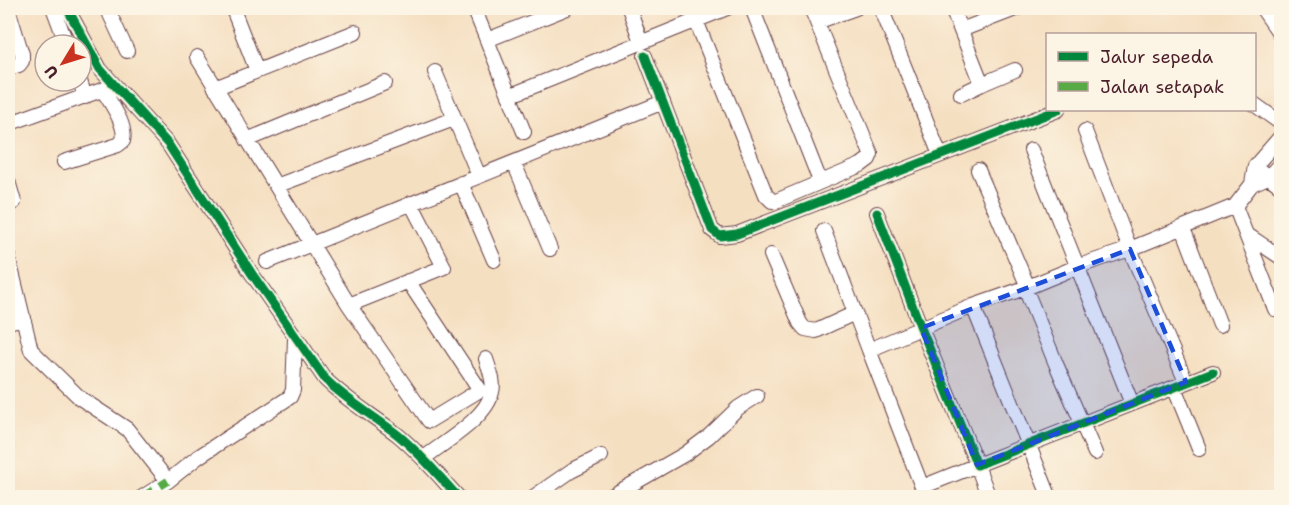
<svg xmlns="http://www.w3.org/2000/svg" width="1289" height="505" font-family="'Shantell Sans',sans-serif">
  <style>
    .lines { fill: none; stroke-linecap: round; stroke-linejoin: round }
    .minor-casing { stroke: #643c42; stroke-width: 16 }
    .minor { stroke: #fff; stroke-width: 14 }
    .quiet { stroke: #57aa44; stroke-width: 8; stroke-dasharray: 15 8; stroke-linecap: butt }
    .cycleway-casing { stroke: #fcf5e5; stroke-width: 13 }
    .cycleway { stroke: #00873e; stroke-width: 9 }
    .marked { fill: #1d4ed8; fill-opacity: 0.2; stroke: #1d4ed8; stroke-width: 4.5; stroke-dasharray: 12 8; stroke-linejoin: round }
  </style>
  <rect width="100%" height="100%" fill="#fcf5e5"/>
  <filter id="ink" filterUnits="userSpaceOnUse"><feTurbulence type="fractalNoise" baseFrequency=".0167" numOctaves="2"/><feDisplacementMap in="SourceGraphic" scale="12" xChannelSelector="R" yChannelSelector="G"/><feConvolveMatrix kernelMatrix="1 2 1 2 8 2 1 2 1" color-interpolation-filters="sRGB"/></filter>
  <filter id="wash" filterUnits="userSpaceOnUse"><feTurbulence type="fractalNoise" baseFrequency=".008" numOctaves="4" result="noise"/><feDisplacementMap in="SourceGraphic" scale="24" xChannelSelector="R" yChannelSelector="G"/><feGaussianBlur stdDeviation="1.35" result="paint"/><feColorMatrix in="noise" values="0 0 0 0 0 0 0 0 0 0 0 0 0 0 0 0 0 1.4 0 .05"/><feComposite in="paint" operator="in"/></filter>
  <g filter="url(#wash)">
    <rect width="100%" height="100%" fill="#f5dfc1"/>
  </g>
  <g filter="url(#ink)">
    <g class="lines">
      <g class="minor-casing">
        <path id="minor" d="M 67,8 L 100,69 L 168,144 L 252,274 L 325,379 C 347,401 374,416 398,435 C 421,454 439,476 459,498
          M 107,8 L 127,51
          M 474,8 L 524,132
          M 629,8 L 641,42
          M 691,8 L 766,195 L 772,201 L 776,201 L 861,165 L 869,159 L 871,154 L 811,8
          M 752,8 L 820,181
          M 881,8 L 940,155
          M 952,8 L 982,84 L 961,94
          M 1262,8 L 1282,37
          M 54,10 L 67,45
          M 234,12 L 257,71
          M 817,22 L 856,8
          M 961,30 L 1018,8
          M 487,40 L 567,8
          M 645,56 L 712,230 L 720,236 L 737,234 L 1058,110
          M 197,57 L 349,305
          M 8,68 L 19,65 L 22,61 L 22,54 L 10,15
          M 435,72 L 479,176
          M 80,81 L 85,97
          M 982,84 L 1015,70
          M 215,88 L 355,32
          M 509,96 L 727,8
          M 1254,104 L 1282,124
          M 8,124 L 110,87
          M 1085,131 L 1130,249 L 1186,382
          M 247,140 L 385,83
          M 1031,150 L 1132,404
          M 64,162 L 118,145 L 123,141 C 127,125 111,104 103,90
          M 514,163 L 550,249
          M 978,170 L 1028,287 L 1079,266 L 1130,249 L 1235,206 L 1252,184 L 1255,166 L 1282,135
          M 1262,172 L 1282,187
          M 8,181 L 14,202
          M 461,183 L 494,260
          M 1252,184 L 1268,177 L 1282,162
          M 276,186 L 454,119
          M 1235,206 L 1275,309
          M 877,213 L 921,328 L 977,465 L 1213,372
          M 1183,228 L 1220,325
          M 824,231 L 869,350 L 973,306 L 1028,287
          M 1246,234 L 1282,258
          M 771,255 L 800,323 L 805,329 L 816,331 L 855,313
          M 8,256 L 31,350 L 80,398 L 127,429 L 168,481
          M 267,262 L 663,102
          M 408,281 L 480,390 L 429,421 L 349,305 L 444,267 L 411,203
          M 1025,288 L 1056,364 L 1095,453
          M 973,306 L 1050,498
          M 8,322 L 24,318
          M 869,350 L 922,487
          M 1174,387 L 1199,449
          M 424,458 C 444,442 487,418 492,392 C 495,382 489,369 486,359
          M 141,498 L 168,481 L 198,457 L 290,397 L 293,390 L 295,339
          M 532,498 L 571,471 L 601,456
          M 608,498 L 685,454 L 709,436 L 738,408 L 757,396
          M 926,498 L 922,487 L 977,465 L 989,498"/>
      </g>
      <use href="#minor" class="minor"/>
      <path class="quiet" d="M 141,498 L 168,481"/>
      <g class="cycleway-casing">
        <path id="cycleway" d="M 67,8 L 100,69 L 168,144 L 252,274 L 325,379 C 347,401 374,416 398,435 C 421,454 439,476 459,498
          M 645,56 L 712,230 L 720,236 L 737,234 L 1058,110
          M 877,213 L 921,328 L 977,465 L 1213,372"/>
      </g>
      <use href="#cycleway" class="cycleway"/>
    </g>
  </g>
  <path class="marked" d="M 1130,249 L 1186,382 L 977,465 L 921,328 Z"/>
  <rect width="1289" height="505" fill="none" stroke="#fcf5e5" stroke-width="30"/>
  <rect x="1046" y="33" width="210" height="78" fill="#fcf5e5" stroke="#b59f9b" stroke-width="1.5"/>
  <rect x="1058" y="52" width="30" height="9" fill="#00873e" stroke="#b59f9b" stroke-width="1.5"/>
  <text x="1100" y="63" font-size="18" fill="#4a1f2b">Jalur sepeda</text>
  <rect x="1058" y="82" width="30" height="9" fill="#57aa44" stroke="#b59f9b" stroke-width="1.5"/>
  <text x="1100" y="93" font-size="18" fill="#4a1f2b">Jalan setapak</text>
  <g transform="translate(63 63) rotate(232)"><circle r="28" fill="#fcf5e5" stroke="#b59f9b" stroke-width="1.5"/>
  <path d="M0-4.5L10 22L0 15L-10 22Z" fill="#c8321e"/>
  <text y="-9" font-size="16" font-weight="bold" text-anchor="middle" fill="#4a1f2b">U</text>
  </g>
</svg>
